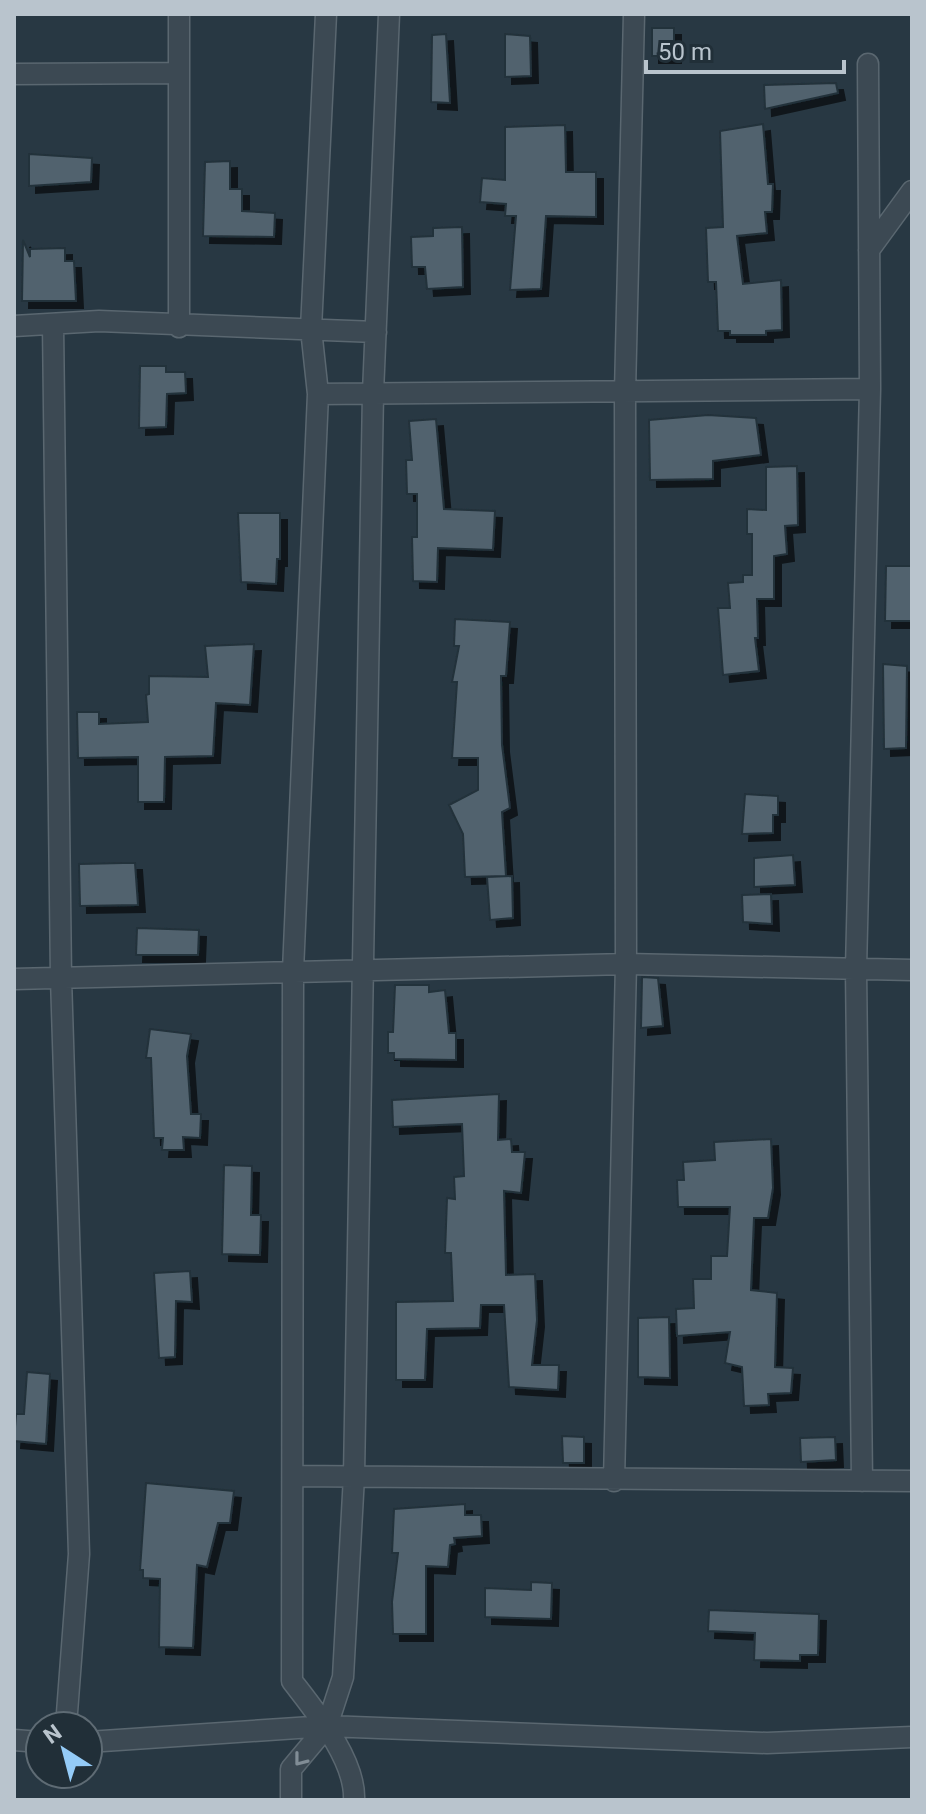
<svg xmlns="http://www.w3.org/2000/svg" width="926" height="1814" font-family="Roboto,sans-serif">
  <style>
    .building { fill: #51626e; stroke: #23313a; stroke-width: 2; filter: url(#shadow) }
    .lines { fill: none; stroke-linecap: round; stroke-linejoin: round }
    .minor-casing { stroke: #5a6770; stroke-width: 23 }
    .minor { stroke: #3c4953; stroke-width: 20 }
    .oneway { stroke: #818d96 }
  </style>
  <defs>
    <filter id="shadow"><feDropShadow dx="7" dy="7" stdDeviation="0" flood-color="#0009"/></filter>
  </defs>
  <rect width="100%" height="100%" fill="#283843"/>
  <path class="building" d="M 652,28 L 674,28 L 674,56 L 652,56 Z
    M 446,34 L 450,103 L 431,102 L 432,35 Z
    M 505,34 L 530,36 L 531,76 L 505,77 Z
    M 836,83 L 838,93 L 765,109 L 764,85 Z
    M 763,124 L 768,184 L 773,184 L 772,212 L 765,212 L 767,233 L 737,236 L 743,284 L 781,280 L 782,330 L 766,331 L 766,335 L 730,335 L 730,331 L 718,331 L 716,282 L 708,282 L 706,228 L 723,227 L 720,131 Z
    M 565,125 L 566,172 L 596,172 L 596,217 L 546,216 L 541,289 L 510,290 L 516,216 L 505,216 L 506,204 L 480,202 L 482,178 L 505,180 L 505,127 Z
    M 29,154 L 92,158 L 91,182 L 29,186 Z
    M 230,161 L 230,189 L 242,189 L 242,211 L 275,213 L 274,237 L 203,236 L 205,162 Z
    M 462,227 L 463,287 L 427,289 L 425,267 L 412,267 L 411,237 L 433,236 L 433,228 Z
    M 23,240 L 30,257 L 30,249 L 65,248 L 65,261 L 74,261 L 76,301 L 22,301 Z
    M 140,366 L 166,366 L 166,372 L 185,372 L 186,393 L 167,394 L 166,427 L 139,428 Z
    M 708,415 L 756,418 L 761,455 L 713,461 L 713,479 L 650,480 L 649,420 Z
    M 436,419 L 444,509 L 495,511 L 493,550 L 438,548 L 437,582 L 413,581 L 412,537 L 417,537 L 417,494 L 407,494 L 406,460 L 412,460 L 409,421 Z
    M 797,466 L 798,525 L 785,526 L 787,554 L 774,556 L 774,599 L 757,599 L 758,638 L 755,638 L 759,671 L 723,675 L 718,608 L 730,608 L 728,583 L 743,582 L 743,575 L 752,575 L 752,534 L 747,534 L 747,509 L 766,510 L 766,467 Z
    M 238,513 L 280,513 L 280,559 L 277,559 L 276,584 L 241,582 Z
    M 886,566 L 912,566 L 912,621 L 885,621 Z
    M 455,619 L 510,622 L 506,676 L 501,676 L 502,745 L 510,808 L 502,812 L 506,876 L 465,877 L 463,834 L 449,805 L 478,790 L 478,758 L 452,758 L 457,682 L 452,682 L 459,646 L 454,646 Z
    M 254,644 L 250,705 L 216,703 L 213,756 L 165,757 L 164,802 L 138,802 L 138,757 L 78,758 L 77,712 L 99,712 L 99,724 L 148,722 L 146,695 L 149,694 L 149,676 L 208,677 L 205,646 Z
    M 883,664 L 907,666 L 906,748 L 884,749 Z
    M 745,794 L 778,796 L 778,815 L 773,815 L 773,833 L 742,834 Z
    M 793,855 L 795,885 L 754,887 L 754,858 Z
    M 123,863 L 135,863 L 138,905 L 80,906 L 79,864 Z
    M 512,876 L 513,918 L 490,920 L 487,877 Z
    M 771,894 L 772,924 L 743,922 L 742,895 Z
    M 137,928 L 199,930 L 198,955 L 136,955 Z
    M 642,977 L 658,978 L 663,1026 L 641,1028 Z
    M 395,985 L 429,985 L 429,992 L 445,990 L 449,1033 L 456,1033 L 456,1060 L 394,1059 L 394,1053 L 388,1053 L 388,1032 L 393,1032 Z
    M 150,1029 L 191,1034 L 187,1056 L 191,1114 L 201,1114 L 200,1138 L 183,1137 L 184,1150 L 162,1150 L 163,1138 L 154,1138 L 151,1058 L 146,1058 Z
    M 499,1094 L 498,1140 L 511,1139 L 512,1152 L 525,1152 L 521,1193 L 504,1191 L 506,1275 L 535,1274 L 537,1320 L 532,1365 L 559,1365 L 558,1390 L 509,1387 L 504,1305 L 481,1305 L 480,1328 L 427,1329 L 425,1380 L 396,1380 L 396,1302 L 453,1301 L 451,1253 L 445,1253 L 447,1198 L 455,1199 L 454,1177 L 464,1176 L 462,1124 L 393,1127 L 392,1100 Z
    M 771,1139 L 773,1188 L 768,1218 L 754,1218 L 751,1290 L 777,1293 L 775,1367 L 793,1368 L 791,1393 L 768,1394 L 769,1405 L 744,1406 L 742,1367 L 725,1363 L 730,1332 L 677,1336 L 676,1309 L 694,1308 L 693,1279 L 711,1279 L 711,1256 L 727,1256 L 730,1207 L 678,1207 L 677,1180 L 684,1180 L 683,1162 L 715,1160 L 714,1142 Z
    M 224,1165 L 252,1166 L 251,1215 L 261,1215 L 260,1255 L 222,1254 Z
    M 190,1271 L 192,1302 L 176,1301 L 175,1357 L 159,1358 L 154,1273 Z
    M 669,1317 L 670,1378 L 638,1377 L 638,1318 Z
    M 27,1372 L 50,1374 L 46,1444 L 14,1441 L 16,1414 L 24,1414 Z
    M 562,1436 L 584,1437 L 584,1463 L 563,1463 Z
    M 835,1437 L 836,1460 L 801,1462 L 800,1438 Z
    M 146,1483 L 234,1491 L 230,1523 L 218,1523 L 207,1567 L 197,1565 L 193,1648 L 159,1647 L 160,1579 L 143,1578 L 143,1570 L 140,1570 Z
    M 465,1504 L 465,1515 L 481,1515 L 482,1536 L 454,1538 L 455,1544 L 450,1545 L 448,1567 L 426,1566 L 426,1634 L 393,1634 L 392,1602 L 398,1553 L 392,1553 L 394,1509 Z
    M 531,1582 L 552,1583 L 551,1619 L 485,1617 L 485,1588 L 531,1590 Z
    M 709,1610 L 819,1614 L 818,1655 L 800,1655 L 800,1661 L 754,1660 L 755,1633 L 708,1631 Z"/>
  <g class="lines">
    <g class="minor-casing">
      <path id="minor" d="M 326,14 L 311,329 L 318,394 L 293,971 L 292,1681 C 315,1711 356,1760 354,1800
        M 14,74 L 178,73
        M 869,250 L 912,191
        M 53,325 L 61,978 L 79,1554 L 66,1726
        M 14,326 L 99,321 L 376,332
        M 179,327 L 179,14
        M 318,394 L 870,389
        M 14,979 L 626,964 L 912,970
        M 294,1476 L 912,1481
        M 614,1481 L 626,964 L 625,392 L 634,14
        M 862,1481 L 856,969 L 870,389 L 868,64
        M 14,1740 L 40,1742
        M 88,1742 L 327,1726 L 767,1743 L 912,1737
        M 291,1800 L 291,1769 L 327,1726 L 343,1677 L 354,1476 L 373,393 L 389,14"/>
    </g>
    <use href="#minor" class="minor"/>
  </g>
  <defs><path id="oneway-chevron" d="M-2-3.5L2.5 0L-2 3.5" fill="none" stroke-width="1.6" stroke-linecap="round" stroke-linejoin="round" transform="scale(2)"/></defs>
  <use class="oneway" href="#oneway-chevron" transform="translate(300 1760) rotate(128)"/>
  <rect width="926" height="1814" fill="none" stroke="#b9c4cd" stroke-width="32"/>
  <g transform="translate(64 1750) rotate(324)"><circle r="38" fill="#212f38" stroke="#5e6b74" stroke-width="2"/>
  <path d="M0-6L14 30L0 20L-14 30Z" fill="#94cbf7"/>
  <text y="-12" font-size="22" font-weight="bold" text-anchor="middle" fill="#b9c4cd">N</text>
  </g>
  <path d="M646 60v12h198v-12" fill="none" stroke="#b9c4cd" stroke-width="4"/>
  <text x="658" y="60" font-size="24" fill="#b9c4cd" stroke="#212f38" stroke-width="6" paint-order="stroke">50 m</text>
</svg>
